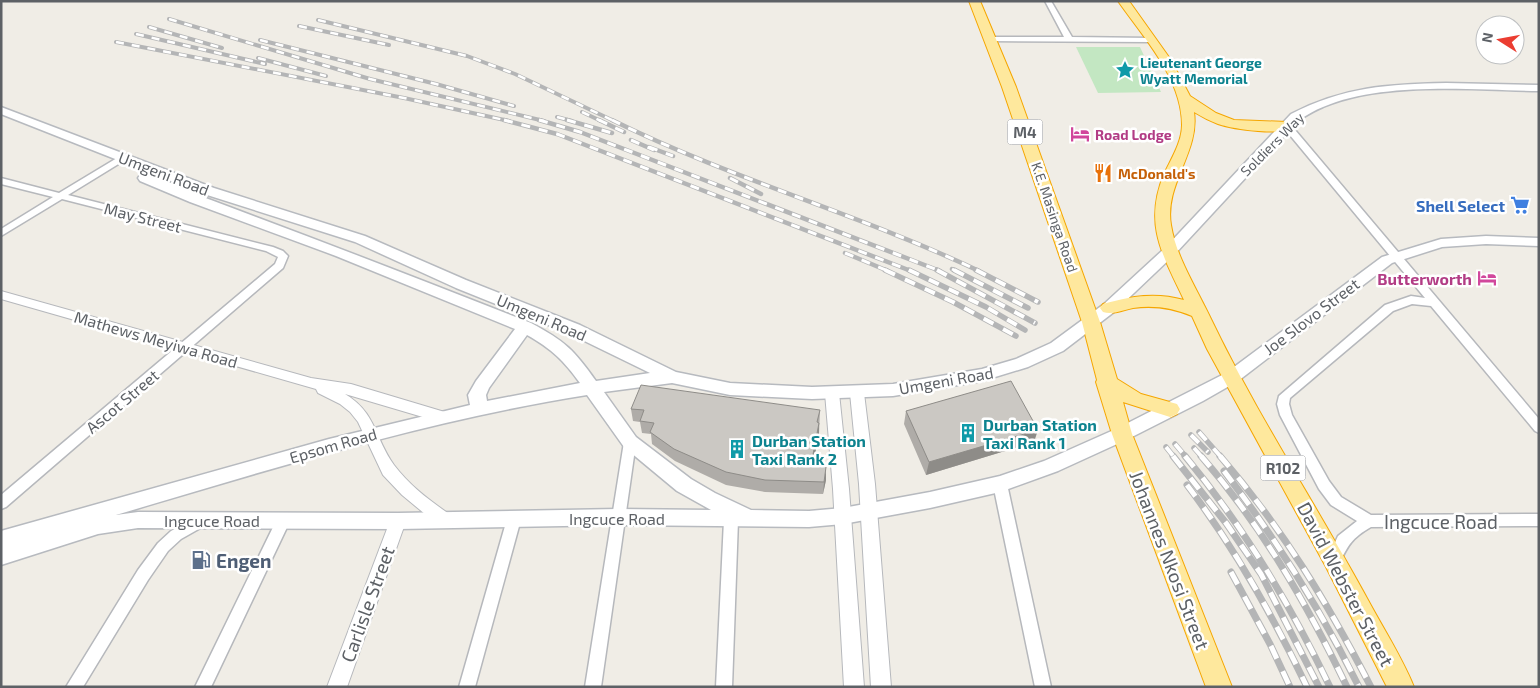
<svg xmlns="http://www.w3.org/2000/svg" width="1540" height="688" font-family="'Exo 2',sans-serif">
  <style>
    .green { fill: #c3e7c2 }
    .lines { fill: none; stroke-linecap: round; stroke-linejoin: round }
    .minor-casing { stroke: #b6b8bc; stroke-width: 3 }
    .tertiary-casing { stroke: #b6b8bc; stroke-width: 2 }
    .secondary-casing { stroke: #b7babf; stroke-width: 3 }
    .trunk-casing { stroke: #f5a600; stroke-width: 2 }
    .minor { fill: #fff; fill-rule: evenodd }
    .tertiary { fill: #fff; fill-rule: evenodd }
    .secondary { fill: #fff; fill-rule: evenodd }
    .trunk { fill: #fee89d; fill-rule: evenodd }
    .rail-far3-casing { stroke: #b4b5b6; stroke-width: 4 }
    .rail-far2-casing { stroke: #b4b5b6; stroke-width: 4.5 }
    .rail-far1-casing { stroke: #b4b5b6; stroke-width: 5.5 }
    .rail-casing { stroke: #b4b5b6; stroke-width: 7 }
    .rail-far3 { stroke: #fff; stroke-width: 2.5; stroke-dasharray: 8; stroke-linecap: butt }
    .rail-far2 { stroke: #fff; stroke-width: 3; stroke-dasharray: 9; stroke-linecap: butt }
    .rail-far1 { stroke: #fff; stroke-width: 4; stroke-dasharray: 11; stroke-linecap: butt }
    .rail { stroke: #fff; stroke-width: 5; stroke-dasharray: 14; stroke-linecap: butt }
    .wall { fill: #afaca8 }
    .shaded-wall { fill: #8e8c88 }
    .building { fill: #cbc8c3; stroke: #8e8c88 }
    .labels { text-anchor: middle; dominant-baseline: central; stroke-width: 5; stroke-linejoin: round; paint-order: stroke }
    .far-culture-label { font-size: 14px; font-weight: bold; fill: #0d838f; stroke: #fff; text-anchor: start }
    .far-hotel-label { font-size: 14px; font-weight: bold; fill: #b23c85; stroke: #fff; text-anchor: start }
    .far-street-label { font-size: 14px; fill: #5d6166; stroke: #fff }
    .far-food-label { font-size: 14px; font-weight: bold; fill: #c56008; stroke: #fff; text-anchor: start }
    .shield { fill: #fff; stroke: #8e9094; stroke-width: 1 }
    .shield-label { font-size: 15px; font-weight: bold; fill: #5d6166 }
    .street-label { font-size: 16px; fill: #5d6166; stroke: #fff }
    .shop-label { font-size: 16px; font-weight: bold; fill: #366cbe; stroke: #fff; text-anchor: end }
    .hotel-label { font-size: 16px; font-weight: bold; fill: #b23c85; stroke: #fff; text-anchor: end }
    .culture-label { font-size: 16px; font-weight: bold; fill: #0d838f; stroke: #fff; text-anchor: start }
    .near-street-label { font-size: 19px; fill: #5d6166; stroke: #fff }
    .near-service-label { font-size: 19px; font-weight: bold; fill: #4e5e75; stroke: #fff; text-anchor: start }
  </style>
  <rect width="100%" height="100%" fill="#f0ede6"/>
  <path class="green" d="M 1076,47 L 1140,47 L 1161,92 L 1098,93 Z"/>
  <g class="lines">
    <g class="minor-casing">
      <path id="minor" d="M 1045,1 L 1051,1 L 1072,37 L 1151,38 L 1155,40 L 1151,42 L 990,41 L 986,39 L 990,37 L 1064,37 Z
        M 1287,123 L 1290,124 L 1539,419 L 1539,433 L 1535,431 L 1431,306 L 1412,304 L 1393,311 L 1290,398 L 1289,404 L 1292,415 L 1329,481 L 1341,497 L 1371,515 L 1539,514 L 1539,526 L 1371,527 C 1352,538 1348,545 1339,564 L 1334,566 L 1329,564 L 1327,560 L 1338,536 L 1357,521 L 1331,505 L 1319,489 L 1280,415 L 1277,404 L 1279,396 L 1385,305 L 1411,296 L 1425,298 L 1284,128 L 1283,126 Z
        M 122,155 L 126,158 L 125,160 L 68,195 L 273,247 L 283,251 L 288,256 L 283,268 L 6,507 L 1,509 L 1,495 L 275,264 L 278,257 L 266,251 L 62,199 L 1,236 L 1,229 L 53,197 L 1,184 L 1,178 L 59,193 Z
        M 630,437 L 634,438 L 636,442 L 601,687 L 585,687 L 624,442 L 626,438 Z
        M 1000,479 L 1005,480 L 1007,484 L 1051,687 L 1035,687 L 993,484 L 995,480 Z
        M 514,513 L 519,515 L 521,519 L 475,687 L 459,687 L 507,519 L 509,515 Z
        M 731,514 L 736,516 L 738,520 L 732,687 L 716,687 L 724,520 L 726,516 Z
        M 283,515 L 288,517 L 290,521 L 211,687 L 195,687 L 278,517 Z
        M 199,516 L 204,518 L 206,522 L 204,526 L 181,539 L 168,551 L 148,580 L 83,687 L 66,687 L 138,570 L 158,543 L 171,531 Z"/>
    </g>
    <g class="tertiary-casing">
      <path id="tertiary" d="M 1,291 L 311,378 L 351,384 L 448,413 L 450,417 L 448,421 L 443,423 L 345,394 C 376,412 375,439 394,465 C 409,485 429,500 449,514 L 451,519 L 449,524 L 443,526 L 437,524 L 402,495 L 383,475 L 358,422 L 350,412 L 340,404 L 318,393 L 316,389 L 1,299 Z
        M 832,388 L 837,389 L 839,393 L 849,489 L 864,687 L 844,687 L 833,489 L 825,393 L 827,389 Z
        M 857,388 L 862,389 L 864,393 L 875,484 L 891,687 L 871,687 L 859,484 L 850,393 L 852,389 Z
        M 398,514 L 404,516 L 406,521 L 347,687 L 327,687 L 390,521 L 392,516 Z"/>
    </g>
    <g class="secondary-casing">
      <path id="secondary" d="M 1446,83 L 1539,85 L 1539,91 C 1475,90 1382,81 1323,107 C 1315,110 1307,115 1299,120 L 1175,254 L 1114,312 L 1063,351 L 1028,367 L 982,381 L 893,396 L 812,399 L 730,395 L 672,383 L 604,392 L 636,437 L 691,479 L 715,493 L 751,510 L 809,511 L 843,508 L 930,492 L 1000,476 L 1044,461 L 1116,429 L 1226,373 L 1382,257 L 1441,239 L 1486,236 L 1539,238 L 1539,246 L 1486,244 L 1442,247 L 1392,263 L 1238,381 L 1203,401 L 1128,439 L 1058,471 L 1000,492 L 930,508 L 843,524 L 809,527 L 618,525 L 398,529 L 138,528 L 98,534 L 1,565 L 1,531 L 329,439 L 470,405 L 468,395 L 476,381 L 515,329 L 336,256 L 190,202 L 140,181 L 138,178 L 140,175 C 152,172 197,195 211,200 C 318,240 425,281 531,323 C 565,341 574,350 596,381 L 650,373 L 568,333 L 456,288 L 355,242 L 204,194 L 1,114 L 1,107 L 214,188 L 365,236 L 466,280 L 580,325 L 676,372 L 730,383 L 812,387 L 893,384 L 982,369 L 1016,359 L 1051,343 L 1104,304 L 1165,248 L 1291,114 C 1343,87 1389,84 1446,83 ZM 527,335 C 552,349 564,361 580,383 L 487,401 L 486,395 L 489,388 ZM 587,395 L 624,447 L 677,491 L 711,510 L 618,509 L 398,513 L 138,512 L 116,515 C 271,469 428,420 587,395 Z"/>
    </g>
    <g class="trunk-casing">
      <path id="trunk" d="M 969,1 L 980,1 L 1016,87 L 1100,322 L 1117,379 L 1141,394 L 1177,404 L 1180,409 L 1177,414 L 1170,417 L 1123,402 L 1132,434 L 1232,687 L 1206,687 L 1112,434 L 1096,382 L 1097,380 L 1082,322 L 1002,87 Z
        M 1118,1 L 1129,1 L 1171,60 L 1190,96 L 1216,113 L 1234,120 L 1287,122 L 1294,126 C 1285,137 1232,129 1218,124 C 1210,121 1202,117 1194,112 C 1200,152 1164,184 1171,225 C 1176,257 1197,289 1211,319 C 1257,415 1317,506 1368,600 C 1383,628 1402,657 1414,687 L 1387,687 L 1326,567 L 1207,349 L 1192,316 C 1173,308 1154,305 1133,308 C 1123,310 1113,315 1103,312 L 1100,308 L 1103,304 C 1131,296 1156,292 1184,300 C 1163,255 1143,225 1164,174 C 1171,159 1182,142 1182,125 C 1182,78 1143,37 1118,1 Z"/>
    </g>
    <use href="#minor" class="minor"/>
    <use href="#tertiary" class="tertiary"/>
    <use href="#secondary" class="secondary"/>
    <use href="#trunk" class="trunk"/>
    <g class="rail-far3-casing">
      <path id="rail-far3" d="M 169,19 L 370,79 L 544,121
        M 318,20 L 467,56 L 515,74 L 614,121
        M 299,26 L 389,45
        M 149,27 L 222,48
        M 136,34 L 265,64
        M 260,40 L 436,84 L 514,106
        M 116,42 L 404,98 L 509,121
        M 258,58 L 326,76
        M 582,112 L 601,121
        M 557,117 L 572,121"/>
    </g>
    <g class="rail-far2-casing">
      <path id="rail-far2" d="M 504,120 L 557,134 L 911,271
        M 539,120 L 580,132 L 940,271
        M 567,120 L 612,133
        M 599,120 L 624,132
        M 612,120 C 731,179 859,214 979,271
        M 631,140 L 654,150
        M 649,147 L 673,156
        M 730,178 L 761,194
        M 845,253 L 888,271
        M 952,269 L 956,271"/>
    </g>
    <g class="rail-far1-casing">
      <path id="rail-far1" d="M 885,270 L 953,302 L 1016,336
        M 909,270 L 986,307 L 1025,330
        M 937,270 L 1035,323
        M 954,270 L 1028,308
        M 976,270 L 1038,302
        M 1199,432 L 1221,457
        M 1191,435 L 1208,452
        M 1175,444 L 1186,457
        M 1166,447 L 1174,457
        M 1194,448 L 1202,457"/>
    </g>
    <g class="rail-casing">
      <path id="rail" d="M 1173,456 L 1226,523 L 1261,574 L 1319,687
        M 1185,456 C 1244,527 1290,604 1330,687
        M 1201,456 C 1262,526 1307,604 1347,687
        M 1220,456 C 1283,529 1327,602 1371,687
        M 1224,471 C 1276,539 1321,610 1359,687
        M 1187,485 C 1235,548 1273,616 1307,687
        M 1231,572 L 1270,644 L 1290,687"/>
    </g>
    <use href="#rail-far3" class="rail-far3"/>
    <use href="#rail-far2" class="rail-far2"/>
    <use href="#rail-far1" class="rail-far1"/>
    <use href="#rail" class="rail"/>
  </g>
  <path class="wall" d="M 631,409 L 820,410 L 819,435 L 812,466 L 826,480 L 823,494 L 765,492 L 726,485 L 675,461 L 652,444 L 651,434 L 642,433 L 640,422 L 633,421 Z
    M 906,411 L 1034,442 L 926,475 L 904,424 Z"/>
  <path class="shaded-wall" d="M 819,423 L 819,435 L 810,478 L 811,465 Z
    M 1038,430 L 1034,442 L 926,475 L 929,462 Z
    M 826,467 L 826,480 L 823,494 L 824,482 Z"/>
  <path class="building" d="M 1011,381 L 1038,430 L 929,462 L 906,411 Z
    M 641,385 L 820,410 L 817,422 L 819,423 L 811,465 L 826,467 L 824,482 L 765,480 L 726,472 L 674,449 L 650,432 L 654,423 L 640,421 L 644,410 L 631,409 Z"/>
  <defs>
    <g id="sight-bare" transform="scale(1.5)"><path d="M0-6L1.8-2.2L6-1.7L2.9 1.2L3.7 5.4L0 3.3L-3.7 5.4L-2.9 1.2L-6-1.7L-1.8-2.2Z" fill="#0f9aa8" stroke="#fff" stroke-width="2.5" paint-order="stroke"/></g>
    <g id="hotel-bare" transform="scale(1.5)"><path d="M-6-4.5h1.5V1H6V5H4.5V3h-9V5H-6ZM-4 0a1.8 1.8 0 1 1 3.6 0ZM.5 0V-2.5h3Q6-2.5 6 0Z" fill="#d1479c" stroke="#fff" stroke-width="2.5" paint-order="stroke"/></g>
    <g id="restaurant-bare" transform="scale(1.5)"><path d="M-5-6h1v4h1v-4h1v4h1v-4h1v5L-1.5 .5V6h-2V.5L-5-1ZM5-6V6H3V1.5H1.5Q1.5-4 5-6Z" fill="#e8710a" stroke="#fff" stroke-width="2.5" paint-order="stroke"/></g>
    <g id="supermarket-bare" transform="scale(1.5)"><path d="M-6-5.5h2.5l.6 2H6L4.5 2H-2.5L-4.4-4H-6ZM-1.5 3.2a1.3 1.3 0 1 0 .1 0ZM3 3.2a1.3 1.3 0 1 0 .1 0Z" fill="#3f7fe0" stroke="#fff" stroke-width="2.5" paint-order="stroke"/></g>
    <g id="building-bare" transform="scale(1.5)"><path d="M-4-6H4V6H1V3H-1V6H-4ZM-2.5-4.3h1.7v1.8h-1.7ZM.8-4.3h1.7v1.8H.8ZM-2.5-1h1.7V.8h-1.7ZM.8-1h1.7V.8H.8Z" fill="#0f9aa8" stroke="#fff" stroke-width="2.5" paint-order="stroke"/></g>
    <g id="fuel-bare" transform="scale(1.5)"><path d="M-5.5-6h7V0h2V4h1.3V-2.5L3-4.5l.8-.8L6-3V5H2.5V1h-1V6h-7ZM-4.2-4.7v3.2H.2V-4.7Z" fill="#5c6f8a" stroke="#fff" stroke-width="2.5" paint-order="stroke"/></g>
  </defs>
  <g fill-rule="evenodd">
    <use href="#sight-bare" x="1125" y="70"/>
    <use href="#hotel-bare" x="1080" y="134"/>
    <use href="#restaurant-bare" x="1103" y="173"/>
    <use href="#supermarket-bare" x="1520" y="205"/>
    <use href="#hotel-bare" x="1487" y="278"/>
    <use href="#building-bare" x="968" y="433"/>
    <use href="#building-bare" x="737" y="449"/>
    <use href="#fuel-bare" x="201" y="560"/>
  </g>
  <g class="labels">
    <g class="far-culture-label">
      <text x="1140" y="62">Lieutenant George<tspan x="1140" dy="16">Wyatt Memorial</tspan></text>
    </g>
    <g class="far-hotel-label">
      <text x="1095" y="134">Road Lodge</text>
    </g>
    <g class="far-street-label">
      <text transform="translate(1272 144) rotate(-45)">Soldiers Way</text>
      <text transform="translate(1055 217) rotate(71)">K.E. Masinga Road</text>
    </g>
    <g class="far-food-label">
      <text x="1118" y="173">McDonald's</text>
    </g>
    <g class="shield">
      <rect x="1007.5" y="119.5" width="35" height="25" rx="4"/>
      <rect x="1260.5" y="455.5" width="45" height="25" rx="4"/>
    </g>
    <g class="shield-label">
      <text x="1025" y="132">M4</text>
      <text x="1283" y="468">R102</text>
    </g>
    <g class="street-label">
      <text transform="translate(164 173) rotate(21)">Umgeni Road</text>
      <text transform="translate(143 217) rotate(14)">May Street</text>
      <text transform="translate(1311 316) rotate(-37)">Joe Slovo Street</text>
      <text transform="translate(542 317) rotate(23)">Umgeni Road</text>
      <text transform="translate(156 339) rotate(16)">Mathews Meyiwa Road</text>
      <text transform="translate(946 380) rotate(-10)">Umgeni Road</text>
      <text transform="translate(122 401) rotate(-40)">Ascot Street</text>
      <text transform="translate(333 445) rotate(-16)">Epsom Road</text>
      <text x="617" y="518">Ingcuce Road</text>
      <text x="212" y="520">Ingcuce Road</text>
    </g>
    <g class="shop-label">
      <text x="1505" y="205">Shell Select</text>
    </g>
    <g class="hotel-label">
      <text x="1472" y="278">Butterworth</text>
    </g>
    <g class="culture-label">
      <text x="983" y="424">Durban Station<tspan x="983" dy="18">Taxi Rank 1</tspan></text>
      <text x="752" y="440">Durban Station<tspan x="752" dy="18">Taxi Rank 2</tspan></text>
    </g>
    <g class="near-street-label">
      <text x="1441" y="521">Ingcuce Road</text>
      <text transform="translate(1170 560) rotate(69)">Johannes Nkosi Street</text>
      <text transform="translate(1346 584) rotate(62)">David Webster Street</text>
      <text transform="translate(367 604) rotate(-70)">Carlisle Street</text>
    </g>
    <g class="near-service-label">
      <text x="216" y="560">Engen</text>
    </g>
  </g>
  <rect width="1540" height="688" fill="none" stroke="#5d6166" stroke-width="5"/>
  <g transform="translate(1500 40) rotate(281)"><circle r="24" fill="#ffffff" stroke="#bec0c2"/>
  <path d="M0-4L9 19L0 12L-9 19Z" fill="#eb3d31"/>
  <text y="-8" font-size="14" font-weight="bold" text-anchor="middle" fill="#5d6166">N</text>
  </g>
</svg>
